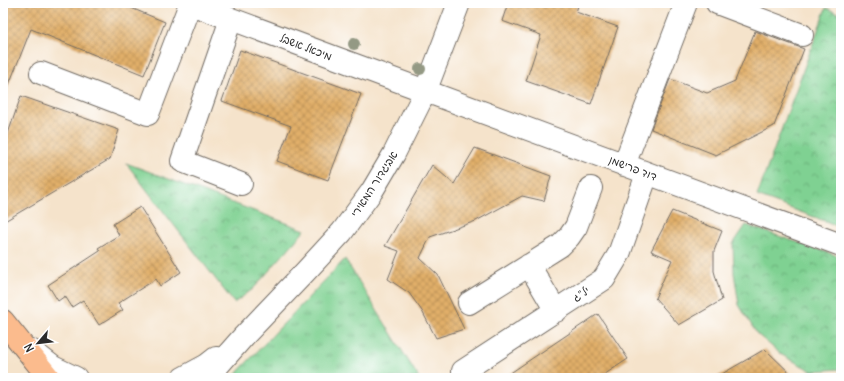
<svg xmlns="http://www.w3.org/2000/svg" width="844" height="381" font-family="Delius,'Playpen Sans Hebrew',sans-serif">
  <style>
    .grass { fill: url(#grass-tufts); stroke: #557e5e }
    .park { fill: url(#park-crowns); stroke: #557e5e }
    .building { fill: url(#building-cross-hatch) }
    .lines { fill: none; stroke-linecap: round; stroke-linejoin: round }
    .minor-casing { stroke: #726b63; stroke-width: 24 }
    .major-casing { stroke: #726b63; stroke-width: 24 }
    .minor { stroke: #fff; stroke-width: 22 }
    .major { stroke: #fbbb8d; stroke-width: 22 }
    .tree { fill: #949984 }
    .labels { text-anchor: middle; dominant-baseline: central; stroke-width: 3; stroke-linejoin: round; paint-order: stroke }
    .street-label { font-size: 11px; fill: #2b2b2b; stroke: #fff }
  </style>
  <defs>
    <pattern id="grass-tufts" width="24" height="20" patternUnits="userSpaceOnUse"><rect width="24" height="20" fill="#7fd192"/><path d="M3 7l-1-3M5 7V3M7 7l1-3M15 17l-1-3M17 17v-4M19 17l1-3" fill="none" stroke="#68aa77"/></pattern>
    <pattern id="park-crowns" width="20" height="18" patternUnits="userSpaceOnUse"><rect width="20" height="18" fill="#7fd192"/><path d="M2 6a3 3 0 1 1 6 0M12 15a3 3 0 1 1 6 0" fill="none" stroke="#68aa77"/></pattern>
    <pattern id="building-cross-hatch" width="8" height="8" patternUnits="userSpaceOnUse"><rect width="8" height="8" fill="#e1af69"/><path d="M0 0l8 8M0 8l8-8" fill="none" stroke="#b78f57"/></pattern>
  </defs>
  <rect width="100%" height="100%" fill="#fff"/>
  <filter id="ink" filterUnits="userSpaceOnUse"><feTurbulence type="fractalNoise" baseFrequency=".025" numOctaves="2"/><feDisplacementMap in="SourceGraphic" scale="8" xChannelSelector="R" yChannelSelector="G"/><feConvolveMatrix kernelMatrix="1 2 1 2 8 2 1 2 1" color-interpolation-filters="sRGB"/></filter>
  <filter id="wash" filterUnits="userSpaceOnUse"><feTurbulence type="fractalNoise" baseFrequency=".012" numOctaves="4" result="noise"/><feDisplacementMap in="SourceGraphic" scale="16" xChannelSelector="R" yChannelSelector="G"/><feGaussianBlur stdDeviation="0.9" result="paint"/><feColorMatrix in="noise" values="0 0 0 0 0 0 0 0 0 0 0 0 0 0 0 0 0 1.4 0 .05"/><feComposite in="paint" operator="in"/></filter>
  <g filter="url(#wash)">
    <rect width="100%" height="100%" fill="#f5e3cb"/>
    <path class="grass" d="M 345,259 L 419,378 L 232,378 Z"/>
    <path class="park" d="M 826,8 L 841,14 L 841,227 L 757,196 Z
      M 126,163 L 305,230 L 253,289 L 234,303 Z
      M 746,225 L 841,257 L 841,369 L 812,371 L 782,355 L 757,334 L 739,305 L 734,273 L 733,244 Z"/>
    <g id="blocks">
      <path class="building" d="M 3,3 L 119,3 L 165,22 L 144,75 L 31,29 L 4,97 L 3,97 Z
        M 508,3 L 579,3 L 576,12 L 618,27 L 591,104 L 526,81 L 541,35 L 502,21 Z
        M 755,31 L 804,49 L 774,126 L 716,155 L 651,129 L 670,79 L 707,93 L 735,81 Z
        M 240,50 L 361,94 L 328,180 L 277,161 L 291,126 L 222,101 Z
        M 21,96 L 119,130 L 110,159 L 3,222 L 3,148 Z
        M 475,148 L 551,176 L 544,201 L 522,196 L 476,221 L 430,237 L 420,258 L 438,275 L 464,329 L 436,338 L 422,311 L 409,293 L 388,279 L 399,251 L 385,246 L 432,165 L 454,184 Z
        M 140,207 L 181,272 L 160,286 L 156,279 L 118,303 L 123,310 L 99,325 L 83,300 L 72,307 L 65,296 L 58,301 L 48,285 L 100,251 L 98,248 L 119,235 L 113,224 Z
        M 672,211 L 722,231 L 714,251 L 714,271 L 722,300 L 679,325 L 655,298 L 672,260 L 651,251 Z
        M 598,314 L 628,359 L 599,378 L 503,378 Z
        M 765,349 L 795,378 L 715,378 Z"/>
    </g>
  </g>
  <g filter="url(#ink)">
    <use href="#blocks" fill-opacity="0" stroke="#726b63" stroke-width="1"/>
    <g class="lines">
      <g class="minor-casing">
        <path id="minor" d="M 188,3 L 841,245
          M 717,3 L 802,35
          M 231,19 L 182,161 L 241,184
          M 41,73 L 148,114 L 190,4
          M 624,165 L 686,3
          M 529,265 L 556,311
          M 469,303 L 560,246 L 569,237 L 576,227 L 591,188
          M 31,350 L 53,367 L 76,378
          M 463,371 L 604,279 L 619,254 L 647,174
          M 183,378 L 207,365 L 216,358
          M 207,378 L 244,336 L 306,271 L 342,232 L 372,191 L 394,154 L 425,92 L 459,3"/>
      </g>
      <g class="major-casing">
        <path id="major" d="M 3,321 L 49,378"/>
      </g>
      <use href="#minor" class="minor"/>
      <use href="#major" class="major"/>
    </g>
    <g class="tree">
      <circle cx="354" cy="44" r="6"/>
      <circle cx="420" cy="69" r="6"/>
    </g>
  </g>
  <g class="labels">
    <g class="street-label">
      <text transform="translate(306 47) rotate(21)">מיכאל אשבל</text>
      <text transform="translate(633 168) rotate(21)">דוד פרישמן</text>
      <text transform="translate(374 184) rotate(-57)">אביגדור המאירי</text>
      <text transform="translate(581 294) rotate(-34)">יל"ג</text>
    </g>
  </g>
  <rect width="844" height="381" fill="none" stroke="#fff" stroke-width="16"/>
  <g transform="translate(38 343) rotate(242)" stroke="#ffffff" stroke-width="3" paint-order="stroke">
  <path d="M0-3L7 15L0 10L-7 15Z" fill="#2b2b2b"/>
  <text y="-6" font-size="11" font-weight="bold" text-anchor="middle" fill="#2b2b2b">N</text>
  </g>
</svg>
